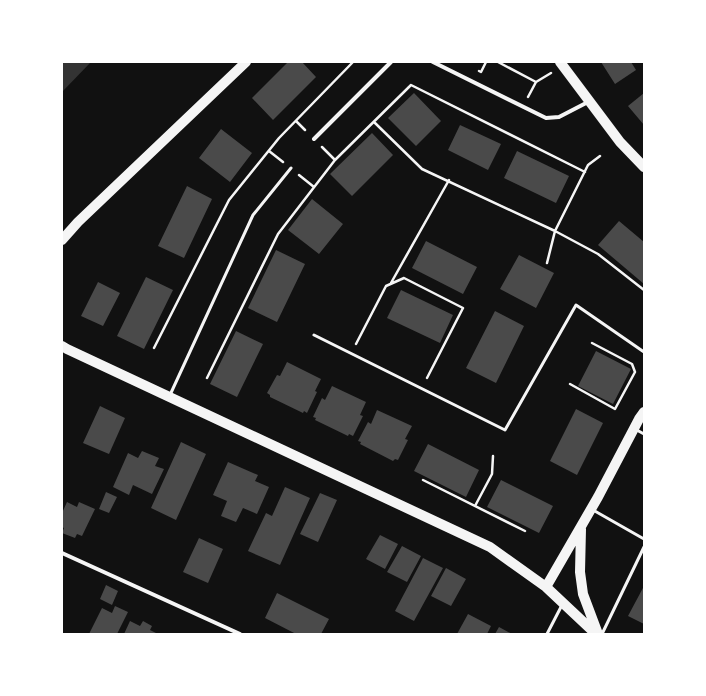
<svg xmlns="http://www.w3.org/2000/svg" width="706" height="696" font-family="Mulish,sans-serif">
  <style>
    .water { fill: #333 }
    .building { fill: #4a4a4a }
    .lines { fill: none; stroke-linecap: round; stroke-linejoin: round }
    .path { stroke: #f5f5f5; stroke-width: 2.5 }
    .service { stroke: #f5f5f5; stroke-width: 3 }
    .minor { stroke: #f5f5f5; stroke-width: 4 }
    .primary { stroke: #f5f5f5; stroke-width: 10 }
  </style>
  <rect width="100%" height="100%" fill="#111"/>
  <path class="water" d="M 62,62 L 91,62 L 62,92 Z"/>
  <path class="building" d="M 288,62 L 302,62 L 316,77 L 273,120 L 252,98 Z
    M 601,62 L 631,62 L 636,70 L 615,84 Z
    M 414,93 L 441,121 L 416,146 L 388,118 Z
    M 644,93 L 644,125 L 628,106 Z
    M 460,125 L 501,144 L 488,170 L 448,150 Z
    M 221,129 L 252,153 L 230,182 L 199,158 Z
    M 372,133 L 393,155 L 352,196 L 330,174 Z
    M 517,151 L 569,176 L 556,203 L 504,178 Z
    M 187,186 L 212,199 L 184,258 L 158,246 Z
    M 312,199 L 343,224 L 319,254 L 288,230 Z
    M 619,221 L 644,242 L 644,284 L 598,245 Z
    M 426,241 L 477,267 L 463,294 L 412,268 Z
    M 276,250 L 305,264 L 277,322 L 248,308 Z
    M 519,255 L 554,273 L 536,308 L 500,289 Z
    M 146,277 L 173,290 L 144,349 L 117,336 Z
    M 98,282 L 120,293 L 103,326 L 81,316 Z
    M 401,290 L 453,315 L 440,343 L 387,318 Z
    M 495,311 L 524,326 L 496,383 L 466,368 Z
    M 236,331 L 263,344 L 237,397 L 210,384 Z
    M 596,351 L 631,369 L 613,404 L 578,386 Z
    M 287,362 L 321,379 L 315,391 L 317,392 L 307,413 L 304,411 L 303,413 L 270,397 L 270,395 L 267,393 L 277,375 L 280,376 Z
    M 332,386 L 366,402 L 360,415 L 363,416 L 353,436 L 349,434 L 348,436 L 315,420 L 316,418 L 313,417 L 322,398 L 325,400 Z
    M 100,406 L 125,418 L 109,454 L 83,443 Z
    M 576,409 L 603,423 L 577,475 L 550,461 Z
    M 377,410 L 412,426 L 405,439 L 408,440 L 398,460 L 395,459 L 393,461 L 360,444 L 361,442 L 358,441 L 368,422 L 371,424 Z
    M 181,442 L 206,454 L 176,520 L 151,508 Z
    M 428,444 L 479,470 L 466,497 L 414,471 Z
    M 142,451 L 159,458 L 155,466 L 164,469 L 152,494 L 133,485 L 129,495 L 113,487 L 128,453 L 138,458 Z
    M 228,462 L 258,475 L 255,481 L 269,487 L 257,514 L 243,508 L 236,522 L 221,516 L 227,501 L 213,495 Z
    M 501,480 L 553,506 L 539,533 L 487,507 Z
    M 285,487 L 310,498 L 280,565 L 248,551 L 266,513 L 272,516 Z
    M 106,492 L 117,497 L 109,513 L 99,509 Z
    M 320,493 L 337,500 L 318,542 L 300,534 Z
    M 67,502 L 77,507 L 79,502 L 95,509 L 82,536 L 77,534 L 75,538 L 62,533 L 64,528 L 62,527 L 62,513 Z
    M 380,535 L 398,544 L 385,569 L 366,559 Z
    M 199,538 L 223,549 L 208,583 L 183,572 Z
    M 402,546 L 421,556 L 407,582 L 387,572 Z
    M 423,558 L 443,568 L 414,621 L 395,611 Z
    M 446,568 L 466,579 L 451,606 L 431,596 Z
    M 106,585 L 118,591 L 112,605 L 100,599 Z
    M 644,586 L 644,624 L 628,616 Z
    M 277,593 L 329,619 L 321,634 L 296,634 L 265,618 Z
    M 115,606 L 128,612 L 117,634 L 89,634 L 102,608 L 112,613 Z
    M 468,614 L 491,626 L 487,634 L 457,634 Z
    M 130,621 L 140,626 L 143,621 L 152,626 L 150,630 L 158,634 L 124,634 Z
    M 499,627 L 512,634 L 495,634 Z"/>
  <g class="lines">
    <path class="path" d="M 498,62 L 536,82 L 528,97
      M 479,71 L 481,72 L 486,62
      M 536,82 L 551,73
      M 296,121 L 305,130
      M 374,122 L 422,169 L 555,231 L 598,254 L 644,290
      M 322,147 L 335,160
      M 269,151 L 283,162
      M 299,175 L 314,187
      M 547,263 L 555,231 L 588,165 L 600,156
      M 391,283 L 449,180
      M 356,344 L 386,286 L 404,278 L 463,308 L 427,378
      M 154,348 L 229,200 L 279,138 L 353,62
      M 207,378 L 278,234 L 335,160 L 411,85 L 585,172
      M 570,384 L 615,409 L 635,372 L 632,364 L 592,343
      M 423,480 L 525,531
      M 475,506 L 492,474 L 493,456"/>
    <path class="service" d="M 314,335 L 505,430 L 576,305 L 644,352
      M 170,395 L 253,215 L 291,168
      M 635,429 L 644,434
      M 593,510 L 644,539
      M 547,634 L 562,605
      M 602,634 L 644,547"/>
    <path class="minor" d="M 433,62 L 546,118 L 559,117 L 588,102
      M 314,139 L 391,62
      M 62,553 L 240,634"/>
    <path class="primary" d="M 560,62 L 620,142 L 644,167
      M 62,240 L 78,222 L 246,62
      M 62,346 L 67,349 L 490,547 L 546,587 L 596,634
      M 581,529 L 580,572 L 583,594 L 598,634
      M 546,587 L 598,497 L 639,419 L 644,412"/>
  </g>
  <rect width="706" height="696" fill="none" stroke="#ffffff" stroke-width="126"/>
</svg>
